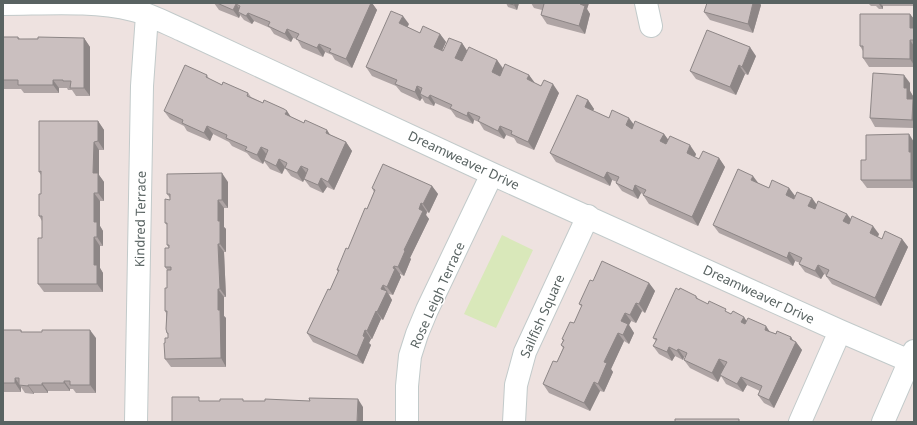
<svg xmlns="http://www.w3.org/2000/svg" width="917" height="425" font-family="'Noto Sans',sans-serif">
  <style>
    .green { fill: #d9e8ba }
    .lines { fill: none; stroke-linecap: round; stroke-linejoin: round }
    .minor-casing { stroke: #c2caca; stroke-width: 24 }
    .minor { stroke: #fff; stroke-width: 22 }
    .wall { fill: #aea4a4 }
    .shaded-wall { fill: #8d8686 }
    .building { fill: #cabfbf; stroke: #8d8686 }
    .labels { text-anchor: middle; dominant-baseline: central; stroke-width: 3; stroke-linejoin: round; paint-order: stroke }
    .street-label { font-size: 13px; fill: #596362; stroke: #fff }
  </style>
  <rect width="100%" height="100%" fill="#eee2e0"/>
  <path class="green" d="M 502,235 L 533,250 L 496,328 L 464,314 Z"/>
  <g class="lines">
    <g class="minor-casing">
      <path id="minor" d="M 646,3 L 651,26
        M 3,4 C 46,4 91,0 133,10 C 149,14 166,23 182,30 L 492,174 L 840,331 L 914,363
        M 136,422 L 142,86 L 147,15
        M 407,422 L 407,386 L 410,356 L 417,334 L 427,310 L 492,174
        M 514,422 L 516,385 L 525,352 L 588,216
        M 800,422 L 840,331
        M 883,422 L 914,351"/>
    </g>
    <use href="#minor" class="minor"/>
  </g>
  <path class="wall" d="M 214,3 L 358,3 L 359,4 L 359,3 L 372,3 L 377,10 L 352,68 L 335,60 L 332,55 L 325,52 L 323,57 L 302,48 L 297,39 L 293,38 L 291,42 L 274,34 L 270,28 L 254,21 L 252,24 L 244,20 L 240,15 L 239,18 L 219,10 Z
    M 506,3 L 519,3 L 517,10 L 508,7 Z
    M 531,3 L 589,3 L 587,9 L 590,14 L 585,34 L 547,24 L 541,15 L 542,10 L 534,8 Z
    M 868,3 L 914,3 L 914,6 L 883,6 L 883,9 L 879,9 L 876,6 L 871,6 Z
    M 761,5 L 753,33 L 710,20 L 704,12 Z
    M 910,14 L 914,19 L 914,67 L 869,67 L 863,58 L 863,51 L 860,46 Z
    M 409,24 L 407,27 L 420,33 L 440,34 L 446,42 L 442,51 L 462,43 L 467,51 L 497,60 L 503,68 L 529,75 L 534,83 L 559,93 L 534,150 L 517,143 L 514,138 L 506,135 L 504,139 L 484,130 L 479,122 L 474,120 L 473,124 L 456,117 L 451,110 L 435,103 L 434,106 L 425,103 L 422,98 L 420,101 L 401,92 L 396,86 L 372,76 L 366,67 Z
    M 3,37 L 18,37 L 20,39 L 84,38 L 90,47 L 90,96 L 76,96 L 72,90 L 68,90 L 67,88 L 59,88 L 59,93 L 24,93 L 21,89 L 3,89 Z
    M 756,56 L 748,75 L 745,74 L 736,95 L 696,79 L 690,71 Z
    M 207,75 L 209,79 L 222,85 L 248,93 L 251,97 L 291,117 L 346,142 L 352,151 L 334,190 L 327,187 L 323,193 L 310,187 L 304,179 L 303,182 L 291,176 L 285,168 L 282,174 L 270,169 L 264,161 L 263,164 L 251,158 L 247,153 L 232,146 L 229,142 L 213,134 L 210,141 L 187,131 L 184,126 L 170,119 L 164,111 Z
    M 910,83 L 910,91 L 913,96 L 913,100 L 914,101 L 914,128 L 875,127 L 870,118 Z
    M 588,100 L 594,109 L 593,111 L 609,118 L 664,134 L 668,140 L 696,154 L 695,157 L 699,159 L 719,158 L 725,167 L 698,226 L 649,204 L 643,195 L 644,195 L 641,193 L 638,199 L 622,191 L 616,183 L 617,182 L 612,180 L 610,186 L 556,162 L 550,153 Z
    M 98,121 L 104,130 L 104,150 L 99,150 L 99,175 L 104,182 L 104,201 L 100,201 L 100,226 L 103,231 L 103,246 L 100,246 L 100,268 L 103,273 L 103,292 L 44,292 L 38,284 L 42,238 L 42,221 L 39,216 L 41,194 L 41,175 L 39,172 Z
    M 914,142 L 914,188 L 867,188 L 861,180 L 866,160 Z
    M 228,182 L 228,208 L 224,208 L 224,227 L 226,229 L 226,252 L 224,252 L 226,297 L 224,297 L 224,316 L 226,318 L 226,367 L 171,367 L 165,359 L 165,343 L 168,338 L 168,335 L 167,333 L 166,313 L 165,311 L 167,288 L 167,270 L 165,267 L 169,248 L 167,245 L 167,225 L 165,223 L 170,200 L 170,198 L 167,194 Z
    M 758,183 L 769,188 L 789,188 L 795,196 L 794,199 L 812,198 L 817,205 L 851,220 L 879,234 L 878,237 L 882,239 L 902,239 L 908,247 L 881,306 L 832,284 L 826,276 L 826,275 L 824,274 L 821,279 L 805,272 L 799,264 L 800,263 L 795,261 L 793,266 L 719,233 L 713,225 Z
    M 432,186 L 438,194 L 429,213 L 427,212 L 426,215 L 429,219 L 410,258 L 411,259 L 404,276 L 400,274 L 400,275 L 401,277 L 393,295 L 389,294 L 392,300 L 383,320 L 381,319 L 372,339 L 371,339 L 369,343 L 371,345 L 363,364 L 313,342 L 307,333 L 330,290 L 338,272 L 337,270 L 348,249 L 367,209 L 374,192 L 372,188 Z
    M 593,281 L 649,283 L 655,291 L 645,313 L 642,311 L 636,323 L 631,321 L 629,325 L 634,333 L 629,344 L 624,341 L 611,369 L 613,372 L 604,392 L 600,391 L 590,411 L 549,393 L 543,384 L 557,362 L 563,348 L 561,345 L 563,340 L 562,339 L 574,323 L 582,307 L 579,304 Z
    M 696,296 L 699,300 L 708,304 L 731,314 L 744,317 L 746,321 L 770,332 L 791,337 L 793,341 L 796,342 L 802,350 L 774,408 L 764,403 L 758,395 L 760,391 L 747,385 L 743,392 L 726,384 L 721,376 L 718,382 L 690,368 L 684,360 L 685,357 L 684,357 L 683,360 L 675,356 L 672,361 L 659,354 L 653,346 L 656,341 L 653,338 Z
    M 3,330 L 21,330 L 22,332 L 96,338 L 96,393 L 76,393 L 73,389 L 70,389 L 70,391 L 48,391 L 48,393 L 34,393 L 34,394 L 25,393 L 21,387 L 21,392 L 3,392 Z"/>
  <path class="shaded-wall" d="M 371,3 L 372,3 L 377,10 L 352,68 L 346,59 Z
    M 515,3 L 519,3 L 517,10 L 514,5 Z
    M 581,3 L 589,3 L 587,9 L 590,14 L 585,34 L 579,26 Z
    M 753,3 L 760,3 L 761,5 L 753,33 L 748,24 Z
    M 878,3 L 880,3 L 883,6 L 883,9 Z
    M 236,4 L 242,12 L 238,12 L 240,15 L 239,18 L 233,10 Z
    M 248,13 L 254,21 L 252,24 L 246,16 Z
    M 910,14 L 914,19 L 914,33 L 910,28 Z
    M 403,16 L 409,24 L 405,32 L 399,23 Z
    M 287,29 L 293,38 L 291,42 L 285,34 Z
    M 440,34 L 446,42 L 440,55 L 434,47 Z
    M 84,38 L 90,47 L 90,96 L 84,88 Z
    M 910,40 L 914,46 L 914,65 L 910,59 Z
    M 462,43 L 468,52 L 461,67 L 455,58 Z
    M 319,44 L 325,52 L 323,57 L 317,48 Z
    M 750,47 L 756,56 L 748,75 L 742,67 Z
    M 497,60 L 503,69 L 498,81 L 492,72 Z
    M 739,65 L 745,74 L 736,95 L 730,87 Z
    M 529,75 L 535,83 L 527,79 Z
    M 904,75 L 910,83 L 910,91 L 913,96 L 913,100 L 914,101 L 914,123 L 912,120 L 907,99 L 904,88 Z
    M 53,80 L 59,88 L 59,93 L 53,85 Z
    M 553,84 L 559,93 L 534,150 L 528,142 Z
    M 417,86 L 423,94 L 420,94 L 422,98 L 420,101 L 415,92 Z
    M 430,95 L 435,103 L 434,106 L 428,98 Z
    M 588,100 L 594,109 L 590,115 L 585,107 Z
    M 287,111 L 293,120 L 285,114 Z
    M 468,112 L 474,120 L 473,124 L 467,116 Z
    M 629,118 L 635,126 L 631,134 L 626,125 Z
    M 98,121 L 104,130 L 104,150 L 98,141 Z
    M 207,126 L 213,134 L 210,141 L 204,133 Z
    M 500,126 L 506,135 L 504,139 L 498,131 Z
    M 327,130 L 333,139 L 326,133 Z
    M 664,134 L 670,142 L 666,149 L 660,141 Z
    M 909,134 L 914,142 L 914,183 L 911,180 L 909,152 Z
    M 94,142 L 99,150 L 99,175 L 104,182 L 104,201 L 98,193 L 93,173 Z
    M 346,142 L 352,151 L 334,190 L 328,182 Z
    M 690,145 L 696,154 L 693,161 L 687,153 Z
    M 261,147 L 267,155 L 263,164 L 257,155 Z
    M 719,158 L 725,167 L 698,226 L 692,217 Z
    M 279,159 L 285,167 L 282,174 L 276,166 Z
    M 301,166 L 307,174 L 303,182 L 297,173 Z
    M 607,172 L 612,180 L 610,186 L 604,178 Z
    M 222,173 L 228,182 L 228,208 L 222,200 Z
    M 753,176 L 759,184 L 751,180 Z
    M 321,178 L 327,187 L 323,193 L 318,185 Z
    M 635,185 L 641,193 L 638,199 L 633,191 Z
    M 432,186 L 438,194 L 429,213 L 423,204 Z
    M 789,188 L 795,196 L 791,204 L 786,195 Z
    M 94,193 L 100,201 L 100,226 L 103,231 L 103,246 L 97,237 L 94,222 Z
    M 812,198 L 818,207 L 814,214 L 808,206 Z
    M 218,200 L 224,208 L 224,227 L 226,229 L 226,252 L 220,244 L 218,221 Z
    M 421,203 L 427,212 L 426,215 L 429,219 L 410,258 L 411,259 L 404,276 L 398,267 Z
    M 847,214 L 853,222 L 849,230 L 843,221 Z
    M 873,226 L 879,234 L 875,242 L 870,233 Z
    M 94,237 L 100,246 L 100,268 L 103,273 L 103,292 L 97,284 L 94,265 Z
    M 902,239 L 908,247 L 881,306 L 875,298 Z
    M 218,244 L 224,252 L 226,297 L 220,289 Z
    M 789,252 L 795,261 L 793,266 L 787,258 Z
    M 818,265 L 824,274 L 821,279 L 815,271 Z
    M 394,266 L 400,274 L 400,275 L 401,277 L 393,295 L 387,287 Z
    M 649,283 L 655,291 L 645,313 L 639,304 Z
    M 383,285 L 392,300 L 383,320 L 377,312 L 381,289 Z
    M 218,289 L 224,297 L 224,316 L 226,318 L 226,367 L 221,358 L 218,310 Z
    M 636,303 L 642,311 L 636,323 L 630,315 Z
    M 376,311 L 381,319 L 372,339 L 367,331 Z
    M 625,313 L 631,321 L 629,325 L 634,333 L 629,344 L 623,335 L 621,321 Z
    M 744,317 L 749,325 L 747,330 L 741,322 Z
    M 766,326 L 772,335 L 765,330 Z
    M 90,330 L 96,338 L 96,393 L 90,385 Z
    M 365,330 L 371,339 L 369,343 L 371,345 L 363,364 L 357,356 L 363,336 Z
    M 618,333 L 624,341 L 611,369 L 613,372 L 604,392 L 598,384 L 604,362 Z
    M 791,337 L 795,344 L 796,342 L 802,350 L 774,408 L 769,400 Z
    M 669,347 L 675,356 L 672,361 L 667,352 Z
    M 678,349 L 684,357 L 683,360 L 677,351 Z
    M 719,359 L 725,367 L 718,382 L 712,373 Z
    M 741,377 L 747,385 L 743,392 L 737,384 Z
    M 15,378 L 21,387 L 21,392 L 15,383 Z
    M 64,381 L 70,389 L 70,391 L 64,383 Z
    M 594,382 L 600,391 L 590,411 L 584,403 Z
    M 42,383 L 48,391 L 48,393 L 42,385 Z
    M 28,385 L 34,393 L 34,394 L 28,386 Z
    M 358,399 L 363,407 L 363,422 L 357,422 Z"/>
  <path class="building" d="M 217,3 L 358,3 L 359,4 L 359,3 L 371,3 L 346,59 L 329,52 L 331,49 L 319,44 L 317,48 L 296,39 L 299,34 L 287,29 L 285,34 L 268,26 L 270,22 L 248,13 L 246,16 L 238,12 L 240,6 L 236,4 L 233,10 Z
    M 507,3 L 515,3 L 514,5 Z
    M 541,3 L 581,3 L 580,4 L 585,6 L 579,26 L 541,15 L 544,4 Z
    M 707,3 L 753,3 L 748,24 L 704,12 Z
    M 391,11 L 403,16 L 399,23 L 420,33 L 423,26 L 440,34 L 434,47 L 443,51 L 449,38 L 462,43 L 455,58 L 462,61 L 469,47 L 497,60 L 492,72 L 500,76 L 505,64 L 529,75 L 527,79 L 541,86 L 544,80 L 553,84 L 528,142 L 511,134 L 512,131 L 500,126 L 498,131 L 478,121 L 480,117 L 468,112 L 467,116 L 450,108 L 452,105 L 430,95 L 428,98 L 420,94 L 422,88 L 417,86 L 415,92 L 395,84 L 397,80 L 366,67 Z
    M 860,14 L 910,14 L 910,28 L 914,28 L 914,40 L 910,40 L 910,59 L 863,58 L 863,46 L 860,46 Z
    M 707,30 L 750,47 L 742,67 L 739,65 L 730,87 L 690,71 Z
    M 3,37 L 18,37 L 18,39 L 38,39 L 38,37 L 84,38 L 84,88 L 70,88 L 71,81 L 63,81 L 63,80 L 53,80 L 53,85 L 18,85 L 18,80 L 3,80 Z
    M 185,65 L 207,75 L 206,77 L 222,85 L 223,82 L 248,93 L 247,96 L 263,103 L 264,100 L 284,109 L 287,111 L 285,114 L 304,123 L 305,120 L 327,130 L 326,133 L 346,142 L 328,182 L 321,178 L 318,185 L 304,179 L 308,169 L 301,166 L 297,173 L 285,168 L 287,163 L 279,159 L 276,166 L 264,160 L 268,150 L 261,147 L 257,155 L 245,150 L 247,147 L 226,138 L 227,135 L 207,126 L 204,133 L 182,123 L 183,120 L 164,111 Z
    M 873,73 L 904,75 L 904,88 L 907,88 L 907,99 L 913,99 L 912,120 L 870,118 Z
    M 577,95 L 588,100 L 585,107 L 609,118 L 612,110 L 629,118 L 626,125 L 632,129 L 635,121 L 664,134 L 660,141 L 666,144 L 670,136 L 690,145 L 687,153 L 699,159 L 703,151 L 719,158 L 692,217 L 643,195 L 646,190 L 635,185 L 633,191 L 616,183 L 619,177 L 607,172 L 604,178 L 550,153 Z
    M 39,121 L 98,121 L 98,141 L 94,142 L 93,173 L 98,173 L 98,193 L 94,193 L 94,222 L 97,222 L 97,237 L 94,237 L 94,265 L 97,265 L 97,284 L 38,284 L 38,238 L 42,238 L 42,216 L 39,216 L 39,194 L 41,194 L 41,171 L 39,172 Z
    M 909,134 L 909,152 L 911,152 L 911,180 L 861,180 L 861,160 L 866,160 L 866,135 Z
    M 383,164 L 432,186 L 423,204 L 421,203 L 419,209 L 423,211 L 404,250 L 405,251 L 398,267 L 394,266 L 393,268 L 395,269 L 387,287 L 383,285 L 381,289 L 387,291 L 377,312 L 376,311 L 367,331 L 365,330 L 363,336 L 365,337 L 357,356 L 307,333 L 328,289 L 330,290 L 339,270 L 337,270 L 346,248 L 348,249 L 365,208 L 367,209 L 375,190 L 372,188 Z
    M 738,169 L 753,176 L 751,180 L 769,188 L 772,180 L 789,188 L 786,195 L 794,199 L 797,192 L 812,198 L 808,206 L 815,209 L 818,201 L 847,214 L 843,221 L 849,224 L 852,216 L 873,226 L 870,233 L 882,239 L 885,231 L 902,239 L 875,298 L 826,276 L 829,270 L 818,265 L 815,271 L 799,264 L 802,258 L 789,252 L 787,258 L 713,225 Z
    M 222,173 L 222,200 L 218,200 L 218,221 L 220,221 L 220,244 L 218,244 L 220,289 L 218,289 L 218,310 L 220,310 L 221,358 L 165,359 L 164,343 L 165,343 L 165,338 L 168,338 L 168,333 L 167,333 L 166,329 L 167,311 L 165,311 L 165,288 L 167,288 L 167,270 L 171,270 L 171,267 L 165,267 L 165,248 L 169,248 L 169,245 L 167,245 L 167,223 L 165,223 L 165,199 L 170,200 L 170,194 L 167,194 L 167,174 Z
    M 602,261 L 649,283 L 639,304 L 636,303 L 630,315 L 625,313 L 621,321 L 628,324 L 623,335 L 618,333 L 604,362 L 607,363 L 598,384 L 594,382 L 584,403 L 543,384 L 553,361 L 557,362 L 564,347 L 561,345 L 564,340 L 562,339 L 570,322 L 574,323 L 582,305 L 579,304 L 590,280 L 593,281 Z
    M 676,288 L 679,290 L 680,288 L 696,296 L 696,298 L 708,304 L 709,301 L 726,309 L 725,311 L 731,314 L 733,311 L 744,317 L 741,322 L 745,324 L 748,318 L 766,326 L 765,330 L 776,334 L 777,331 L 791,337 L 790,339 L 796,342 L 769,400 L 758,395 L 762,386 L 741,377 L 737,384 L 720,375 L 727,362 L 719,359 L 712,373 L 684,360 L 687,353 L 678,349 L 677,351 L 669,347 L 667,352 L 653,346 L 657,339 L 653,338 Z
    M 3,330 L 21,330 L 21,332 L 42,332 L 42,330 L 90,330 L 90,385 L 70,385 L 70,381 L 64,381 L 64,383 L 42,383 L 42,385 L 28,385 L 28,386 L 19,385 L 19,378 L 15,378 L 15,383 L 3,383 Z
    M 172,397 L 199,397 L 199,401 L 220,401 L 220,399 L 243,399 L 243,401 L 265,401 L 265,399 L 310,401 L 309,398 L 358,399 L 357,422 L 172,422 Z
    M 675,419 L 739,419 L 739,422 L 675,422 Z"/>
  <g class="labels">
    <g class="street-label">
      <text transform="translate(464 160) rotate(25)">Dreamweaver Drive</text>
      <text transform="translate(140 219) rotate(-89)">Kindred Terrace</text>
      <text transform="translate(759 294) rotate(25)">Dreamweaver Drive</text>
      <text transform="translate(437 295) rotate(-66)">Rose Leigh Terrace</text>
      <text transform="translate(542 316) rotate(-66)">Sailfish Square</text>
    </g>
  </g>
  <rect width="917" height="425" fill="none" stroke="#596362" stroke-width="8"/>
</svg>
